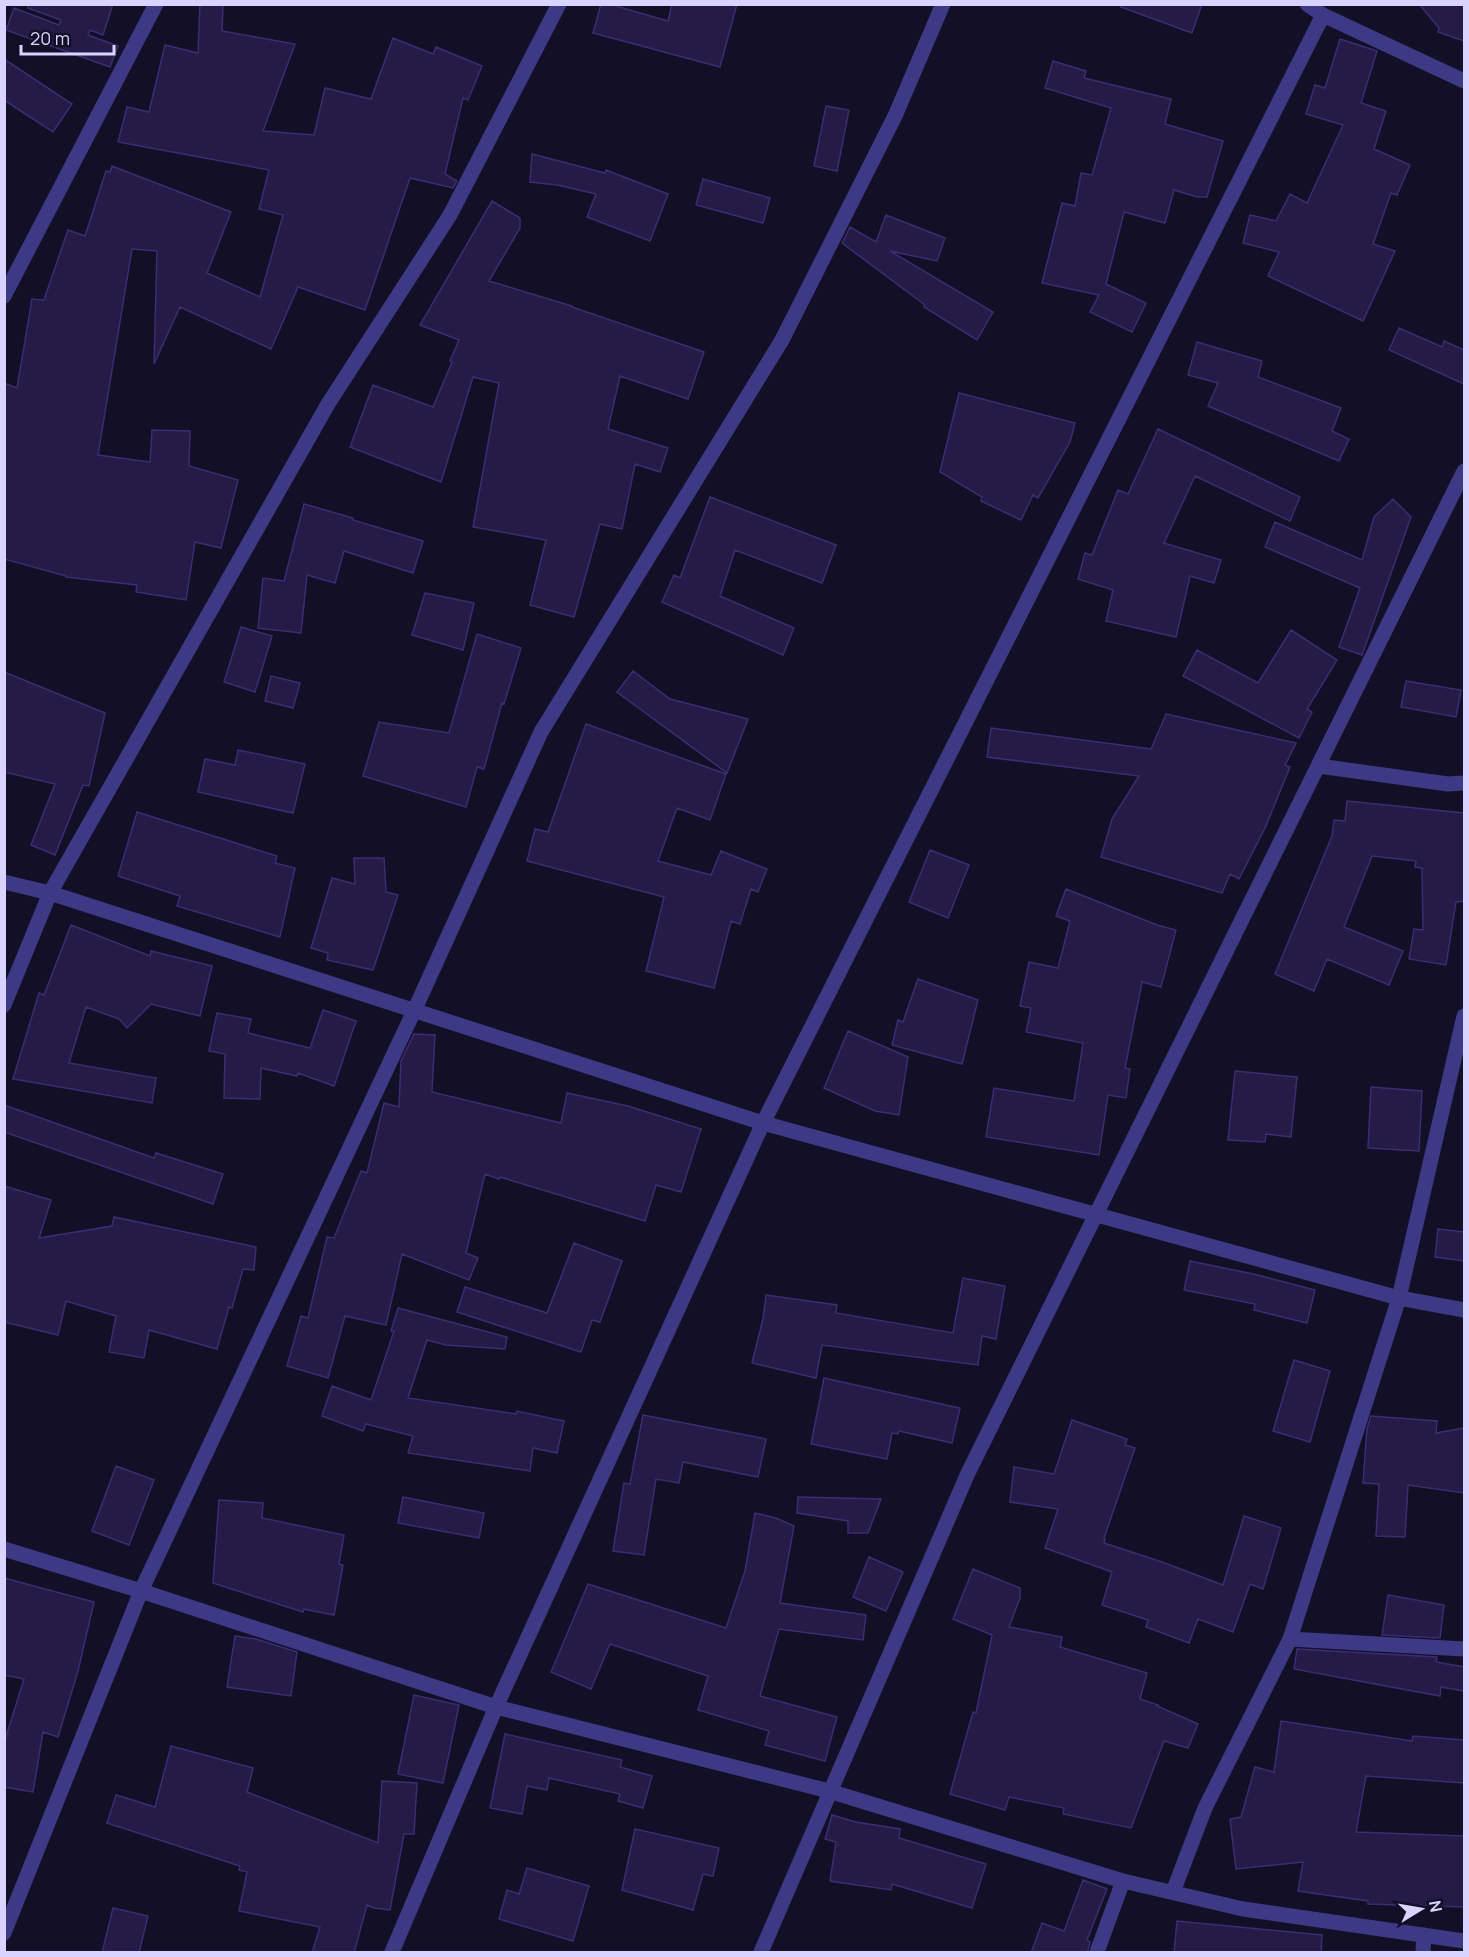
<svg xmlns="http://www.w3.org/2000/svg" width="1469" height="1957" font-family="Manrope,sans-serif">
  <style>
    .building { fill: #241b47; stroke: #3b2d73; stroke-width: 1.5 }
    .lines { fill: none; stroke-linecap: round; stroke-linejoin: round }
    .street { stroke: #3d3a85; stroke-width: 15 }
  </style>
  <rect width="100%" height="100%" fill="#130f26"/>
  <path class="building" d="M 28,4 L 113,4 L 103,35 L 90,30 L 88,35 L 118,46 L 110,67 L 6,30 L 14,8 L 59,25 L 61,20 L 28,8 Z
    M 200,4 L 223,4 L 222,31 L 295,44 L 263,131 L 314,135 L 325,88 L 371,99 L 393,38 L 433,54 L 436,47 L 482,66 L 468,100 L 463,98 L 445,174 L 457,181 L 453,188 L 410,178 L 365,310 L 298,287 L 271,349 L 180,307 L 154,364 L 157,251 L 132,249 L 98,455 L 150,462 L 152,430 L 190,431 L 189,466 L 238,480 L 221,548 L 195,542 L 186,600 L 136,592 L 137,585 L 66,577 L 66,576 L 4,559 L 4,383 L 17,388 L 32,299 L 44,300 L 68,230 L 85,236 L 106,171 L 110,172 L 112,166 L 231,212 L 207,273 L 260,297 L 283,215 L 259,209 L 269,170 L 118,142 L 127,107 L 149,112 L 165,45 L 198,53 Z
    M 601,4 L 609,4 L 668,21 L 672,4 L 737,4 L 720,67 L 593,33 Z
    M 1122,4 L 1202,4 L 1192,33 L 1121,7 Z
    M 1419,4 L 1464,4 L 1464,41 L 1438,32 L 1439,28 Z
    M 1340,39 L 1377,51 L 1361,103 L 1386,111 L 1374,149 L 1410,165 L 1397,195 L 1391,193 L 1373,244 L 1395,251 L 1363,321 L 1268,276 L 1279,252 L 1243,243 L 1250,215 L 1276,221 L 1290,194 L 1307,203 L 1343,125 L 1306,114 L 1315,85 L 1325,88 Z
    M 4,59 L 72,104 L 53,132 L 4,100 Z
    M 1053,61 L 1086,71 L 1084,78 L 1171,99 L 1165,124 L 1223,141 L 1207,197 L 1197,197 L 1174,190 L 1165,223 L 1124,212 L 1106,284 L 1146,303 L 1132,332 L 1090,312 L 1099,295 L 1042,283 L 1062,203 L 1075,206 L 1081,173 L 1092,175 L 1111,108 L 1045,88 Z
    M 826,106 L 849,110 L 837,171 L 814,166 Z
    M 532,154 L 605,173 L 606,170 L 668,194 L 650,241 L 587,217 L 596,194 L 557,185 L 530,182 Z
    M 703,179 L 770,198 L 763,223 L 696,205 Z
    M 492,201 L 520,218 L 520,228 L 489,281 L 572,306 L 572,307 L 704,352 L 688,399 L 620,376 L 608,429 L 668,448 L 660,472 L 635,464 L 622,529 L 600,524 L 574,617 L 530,605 L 546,540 L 473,527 L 499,383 L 473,377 L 441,482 L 350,447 L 373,385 L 433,407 L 452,362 L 450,361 L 459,340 L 420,325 Z
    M 886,215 L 945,238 L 937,261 L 890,251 L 993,312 L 977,340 L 924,307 L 925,305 L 842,243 L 850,227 L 876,242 Z
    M 1399,328 L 1442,347 L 1444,341 L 1464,350 L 1464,384 L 1389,350 Z
    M 1197,342 L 1262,361 L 1258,377 L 1341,408 L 1332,431 L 1349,439 L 1339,461 L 1208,406 L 1218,383 L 1188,375 Z
    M 959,393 L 1075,423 L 1070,442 L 1038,498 L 1033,495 L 1021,520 L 981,501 L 982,497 L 940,472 Z
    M 1158,429 L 1300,497 L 1290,521 L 1195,476 L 1164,543 L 1221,560 L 1214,583 L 1190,576 L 1176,637 L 1106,621 L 1113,590 L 1078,579 L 1085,553 L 1092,555 L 1118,490 L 1128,494 Z
    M 710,497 L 836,545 L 822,583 L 735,550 L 720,596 L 794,628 L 783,655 L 662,602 L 674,575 L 680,578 Z
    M 1393,499 L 1411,517 L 1362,655 L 1339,647 L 1360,588 L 1265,547 L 1275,522 L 1362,560 L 1374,517 Z
    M 304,504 L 353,518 L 353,520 L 423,541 L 413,573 L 344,551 L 335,583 L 307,575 L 301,633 L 258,628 L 263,578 L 284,581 Z
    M 425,593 L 474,603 L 463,650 L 412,635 Z
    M 241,627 L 272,636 L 255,692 L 224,682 Z
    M 1291,630 L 1337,660 L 1307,709 L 1312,712 L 1299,738 L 1183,676 L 1197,650 L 1258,683 Z
    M 477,634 L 521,648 L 504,704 L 502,703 L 484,769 L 477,767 L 466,807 L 363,776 L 379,722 L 449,733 Z
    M 633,671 L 670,699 L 748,719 L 727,773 L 617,692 Z
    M 4,672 L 105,713 L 89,786 L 83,785 L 55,855 L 31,845 L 55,784 L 4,772 Z
    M 271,676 L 300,683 L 293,708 L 265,701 Z
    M 1406,681 L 1461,690 L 1456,717 L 1401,707 Z
    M 1166,714 L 1296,743 L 1285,765 L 1290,767 L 1265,828 L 1239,879 L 1230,874 L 1222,893 L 1101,857 L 1112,819 L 1139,776 L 987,757 L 991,728 L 1151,749 Z
    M 586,724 L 726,774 L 710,820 L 677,808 L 658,861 L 711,875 L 721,851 L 767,869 L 758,892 L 751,889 L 740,924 L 731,921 L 714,988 L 646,971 L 664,897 L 527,861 L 535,829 L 548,832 Z
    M 238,750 L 305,764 L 293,813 L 198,792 L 205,759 L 235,765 Z
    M 1347,801 L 1464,813 L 1464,901 L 1456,902 L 1446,965 L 1409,959 L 1414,929 L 1423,930 L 1422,868 L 1415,867 L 1416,861 L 1372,856 L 1344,927 L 1403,951 L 1389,985 L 1327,959 L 1314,991 L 1275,974 L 1332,836 L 1334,820 L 1345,821 Z
    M 137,812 L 277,856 L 275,863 L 295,868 L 280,937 L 177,906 L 180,896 L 118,876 Z
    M 930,850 L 969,865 L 948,918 L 909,902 Z
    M 354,858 L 384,858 L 386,892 L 398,895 L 373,970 L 327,960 L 328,953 L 311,948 L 332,878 L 355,884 Z
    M 1066,889 L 1157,925 L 1176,930 L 1161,987 L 1142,982 L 1125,1068 L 1130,1069 L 1126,1098 L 1108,1095 L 1099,1155 L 986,1137 L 994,1088 L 1074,1101 L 1083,1043 L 1026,1032 L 1031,1008 L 1020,1006 L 1029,962 L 1058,968 L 1070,921 L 1056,916 Z
    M 71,925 L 150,956 L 151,951 L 212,966 L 200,1016 L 151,1004 L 127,1028 L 119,1019 L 86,1007 L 69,1063 L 156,1078 L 152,1103 L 13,1079 L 39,993 L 44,995 Z
    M 918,979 L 978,1000 L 962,1064 L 892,1045 L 898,1020 L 903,1022 Z
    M 323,1010 L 356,1021 L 334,1086 L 298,1073 L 297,1076 L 261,1068 L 260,1099 L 224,1098 L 225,1054 L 209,1051 L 217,1013 L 251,1019 L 248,1033 L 310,1048 Z
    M 848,1031 L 908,1057 L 899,1115 L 875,1111 L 824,1088 Z
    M 414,1034 L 435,1035 L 432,1092 L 561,1123 L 567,1093 L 628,1106 L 701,1129 L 681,1192 L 656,1185 L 645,1221 L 500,1177 L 499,1179 L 485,1174 L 466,1253 L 478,1258 L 469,1280 L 402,1254 L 386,1325 L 345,1316 L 328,1378 L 287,1366 L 301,1316 L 308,1318 L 327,1237 L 334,1238 L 361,1171 L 367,1173 L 384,1103 L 399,1107 L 401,1061 Z
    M 1235,1071 L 1297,1077 L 1291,1137 L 1266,1134 L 1265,1142 L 1228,1140 Z
    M 1371,1087 L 1422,1091 L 1419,1151 L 1368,1148 Z
    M 4,1105 L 154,1158 L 156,1153 L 223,1174 L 213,1204 L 4,1132 Z
    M 4,1186 L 51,1200 L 39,1238 L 112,1226 L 114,1217 L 256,1247 L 254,1270 L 243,1269 L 232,1308 L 229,1307 L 217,1349 L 149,1330 L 144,1358 L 109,1352 L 116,1316 L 66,1301 L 58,1335 L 4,1322 Z
    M 1438,1229 L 1464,1232 L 1464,1261 L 1435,1257 Z
    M 574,1243 L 622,1261 L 600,1322 L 592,1320 L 581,1352 L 457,1312 L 465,1287 L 547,1313 Z
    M 1190,1261 L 1258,1275 L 1315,1290 L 1307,1323 L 1254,1310 L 1255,1304 L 1184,1290 Z
    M 963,1278 L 1005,1286 L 996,1339 L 982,1336 L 978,1365 L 822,1345 L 816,1378 L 752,1363 L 763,1319 L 766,1295 L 837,1305 L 836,1313 L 953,1333 Z
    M 398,1308 L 507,1337 L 505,1349 L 446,1345 L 427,1340 L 408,1398 L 516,1414 L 517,1411 L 564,1421 L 557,1453 L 533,1448 L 530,1471 L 408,1453 L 413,1436 L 366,1424 L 363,1431 L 322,1416 L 332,1386 L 371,1400 L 394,1331 L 391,1331 Z
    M 1294,1360 L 1330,1371 L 1310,1442 L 1273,1431 Z
    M 824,1378 L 960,1408 L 952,1443 L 899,1431 L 898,1434 L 892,1433 L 887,1459 L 811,1444 Z
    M 643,1415 L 766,1439 L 758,1477 L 683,1462 L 679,1483 L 656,1479 L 644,1555 L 613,1551 L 624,1483 L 630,1484 Z
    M 1371,1416 L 1437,1421 L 1436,1433 L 1464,1428 L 1464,1493 L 1408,1485 L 1405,1537 L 1376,1536 L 1379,1484 L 1363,1483 L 1367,1429 Z
    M 1072,1420 L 1127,1439 L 1125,1445 L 1135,1448 L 1104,1538 L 1105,1539 L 1104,1543 L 1162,1562 L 1223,1585 L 1244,1516 L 1281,1528 L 1263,1589 L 1250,1584 L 1233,1632 L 1198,1619 L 1189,1643 L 1146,1627 L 1148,1620 L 1102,1605 L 1112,1572 L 1045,1548 L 1058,1509 L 1010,1502 L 1014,1467 L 1054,1474 Z
    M 116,1466 L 154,1480 L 129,1545 L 92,1531 Z
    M 403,1497 L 484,1513 L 479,1538 L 398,1523 Z
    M 798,1497 L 881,1499 L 868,1533 L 848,1533 L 848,1521 L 797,1513 Z
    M 219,1500 L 263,1503 L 262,1518 L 344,1535 L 339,1564 L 343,1565 L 334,1615 L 304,1609 L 303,1612 L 213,1583 Z
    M 755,1513 L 776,1518 L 794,1526 L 780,1603 L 866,1615 L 863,1640 L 779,1629 L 760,1696 L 837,1717 L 825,1761 L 765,1745 L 769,1731 L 698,1710 L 708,1676 L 610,1644 L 591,1689 L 551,1672 L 588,1584 L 726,1628 L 745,1571 Z
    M 869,1557 L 903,1572 L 886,1611 L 853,1597 Z
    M 973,1569 L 1020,1588 L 1020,1598 L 1009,1627 L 1062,1637 L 1060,1647 L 1147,1673 L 1140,1699 L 1158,1705 L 1157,1706 L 1198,1724 L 1188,1748 L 1164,1741 L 1131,1828 L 1063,1814 L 1064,1808 L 1009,1797 L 1005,1810 L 950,1794 L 973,1712 L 976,1713 L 992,1635 L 953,1619 Z
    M 4,1578 L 94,1602 L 78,1671 L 58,1737 L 43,1732 L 33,1792 L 4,1787 L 4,1743 L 24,1679 L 4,1675 Z
    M 1388,1595 L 1444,1605 L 1440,1638 L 1382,1635 Z
    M 235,1636 L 256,1639 L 297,1652 L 291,1696 L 227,1687 Z
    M 1297,1649 L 1437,1657 L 1436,1662 L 1464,1667 L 1464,1691 L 1441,1687 L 1440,1696 L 1294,1669 Z
    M 414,1695 L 459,1705 L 443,1783 L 398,1774 Z
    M 1281,1721 L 1412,1741 L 1413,1736 L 1464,1740 L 1464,1783 L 1366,1776 L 1356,1832 L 1464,1836 L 1464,1907 L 1368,1904 L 1368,1901 L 1298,1891 L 1303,1862 L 1236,1869 L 1230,1819 L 1241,1817 L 1255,1767 L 1274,1772 Z
    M 505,1734 L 622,1760 L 620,1767 L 652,1776 L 643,1808 L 618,1801 L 620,1794 L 549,1778 L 547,1790 L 527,1786 L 522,1814 L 490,1808 Z
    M 171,1746 L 253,1768 L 247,1792 L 378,1843 L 382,1781 L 417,1783 L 414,1834 L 404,1834 L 390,1910 L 374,1908 L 367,1905 L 354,1953 L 312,1953 L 320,1927 L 239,1911 L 247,1872 L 239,1870 L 240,1866 L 107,1823 L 116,1795 L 155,1807 Z
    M 832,1815 L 856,1822 L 900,1829 L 899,1838 L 986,1864 L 972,1908 L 892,1884 L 891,1890 L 830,1881 L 836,1842 L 825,1839 Z
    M 635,1829 L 719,1848 L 713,1876 L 703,1874 L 693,1910 L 622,1890 Z
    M 527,1868 L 589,1886 L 573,1941 L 499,1919 L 507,1890 L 519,1894 Z
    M 1083,1880 L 1107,1889 L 1087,1940 L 1090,1942 L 1087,1953 L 1031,1953 L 1042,1923 L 1064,1931 Z
    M 113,1908 L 148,1916 L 139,1953 L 102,1953 Z
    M 1177,1921 L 1322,1935 L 1321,1953 L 1174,1953 Z"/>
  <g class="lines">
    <path class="street" d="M 1307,4 L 1323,15 L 1464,81
      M 4,296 L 156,4
      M 1319,766 L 1448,784 L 1464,783
      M 4,882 L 50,893 L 763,1123 L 1399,1298 L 1464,1310
      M 4,1005 L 50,893 L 328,404 L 450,215 L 559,4
      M 4,1549 L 141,1591 L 496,1707 L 829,1791 L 1123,1881 L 1243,1909 L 1464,1941
      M 1290,1639 L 1464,1649
      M 1173,1892 L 1205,1808 L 1290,1639 L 1399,1298 L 1464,1016
      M 4,1933 L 141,1591 L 414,1011 L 541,732 L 782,340 L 895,116 L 943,4
      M 392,1952 L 496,1707 L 763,1123 L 1323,15
      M 761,1952 L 968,1473 L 1464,471
      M 1097,1952 L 1123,1881
      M 1423,1952 L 1424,1935"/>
  </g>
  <rect width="1469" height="1957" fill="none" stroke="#d9d4ff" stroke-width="12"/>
  <g transform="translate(1421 1909) rotate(79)" stroke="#130f26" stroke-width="4.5" paint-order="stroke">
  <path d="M0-4.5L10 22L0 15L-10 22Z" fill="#d9d4ff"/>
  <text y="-9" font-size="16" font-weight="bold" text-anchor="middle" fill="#d9d4ff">N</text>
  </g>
  <path d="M21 45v9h93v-9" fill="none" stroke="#d9d4ff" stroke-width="3"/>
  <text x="30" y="45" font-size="18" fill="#d9d4ff" stroke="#130f26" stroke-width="4.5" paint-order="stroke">20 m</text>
</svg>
